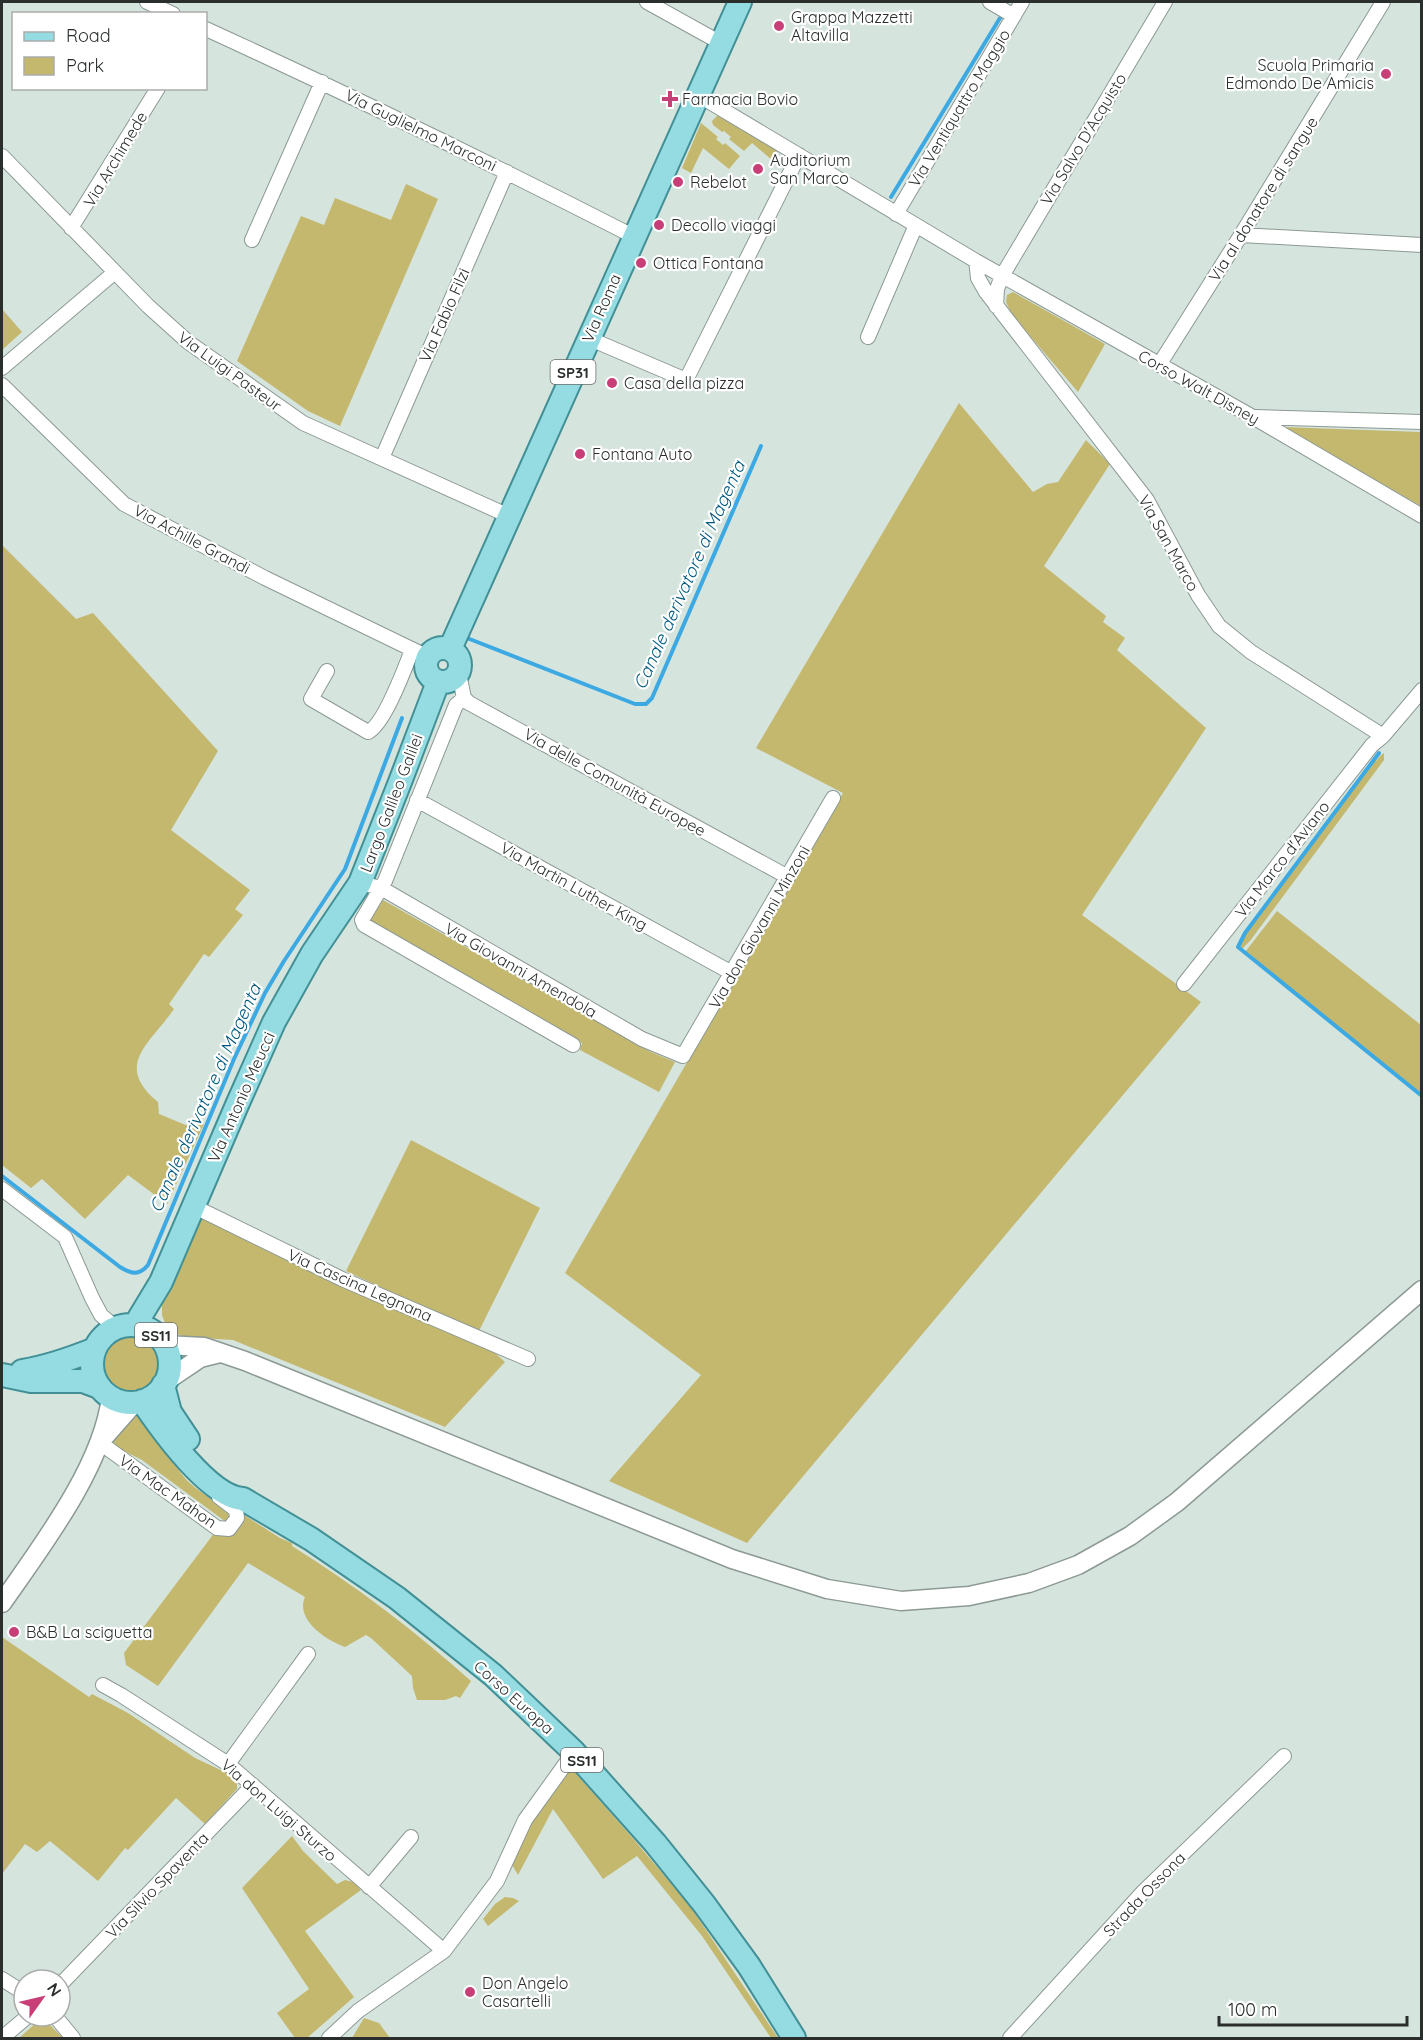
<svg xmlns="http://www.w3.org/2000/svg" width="1423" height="2040" font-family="Quicksand,sans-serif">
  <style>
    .green { fill: #c4b86e }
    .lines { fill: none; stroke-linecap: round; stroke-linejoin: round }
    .stream { stroke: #3ca9e3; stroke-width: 4 }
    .minor-casing { stroke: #8c9994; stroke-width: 16 }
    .tertiary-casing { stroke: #8c9994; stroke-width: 21 }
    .primary-casing { stroke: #419096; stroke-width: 26 }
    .minor { stroke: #fff; stroke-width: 14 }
    .tertiary { stroke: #fff; stroke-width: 18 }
    .primary { stroke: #94dce2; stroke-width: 22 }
    .poi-dot { fill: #c83f78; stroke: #fff; stroke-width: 2 }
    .labels { text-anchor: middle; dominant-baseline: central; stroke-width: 4.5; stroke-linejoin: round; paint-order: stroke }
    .shield { fill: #fff; stroke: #6a6d6c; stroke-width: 1.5 }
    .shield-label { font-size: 15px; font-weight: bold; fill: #2a2f2d }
    .poi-label { font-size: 16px; fill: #2a2f2d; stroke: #fff; text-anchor: start }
    .street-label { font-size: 16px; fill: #2a2f2d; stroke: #fff }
    .water-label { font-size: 18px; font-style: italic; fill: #00587f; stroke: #fff }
  </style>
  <rect width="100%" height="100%" fill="#d6e4de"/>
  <path class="green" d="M 718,115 L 778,149 L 772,160 L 752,143 L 744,151 L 729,139 L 731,137 L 724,131 L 722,132 L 713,125 L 712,121 Z
    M 701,123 L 718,137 L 716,139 L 723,145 L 725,143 L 740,156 L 729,169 L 703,148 L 691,173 L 682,168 Z
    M 406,184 L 438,199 L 340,426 L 308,411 L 237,361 L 301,216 L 324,225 L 335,198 L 391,220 Z
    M 1013,292 L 1105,344 L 1078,392 L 1012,315 L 1006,302 L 1007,295 Z
    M 2,309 L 22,332 L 2,350 Z
    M 959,403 L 1033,492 L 1047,484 L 1058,482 L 1086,440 L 1110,464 L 1044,566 L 1106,616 L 1103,622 L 1125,638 L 1117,650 L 1206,728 L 1082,915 L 1201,1002 L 747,1543 L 609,1481 L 701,1375 L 565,1273 L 843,793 L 756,748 Z
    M 1283,427 L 1421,432 L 1421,506 Z
    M 2,545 L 76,619 L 93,613 L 218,751 L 171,830 L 250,890 L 235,909 L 243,915 L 209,957 L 204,954 L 169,1004 L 174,1009 C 150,1044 113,1065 158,1102 L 159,1114 L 188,1126 L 204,1124 L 167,1204 L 128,1175 L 85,1219 L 42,1179 L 31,1188 L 2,1165 Z
    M 1384,753 L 1384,760 L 1250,941 L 1242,949 L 1240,945 L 1247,932 L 1375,760 L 1376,761 L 1381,755 Z
    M 383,900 L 651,1052 L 675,1062 L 659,1092 L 580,1050 L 582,1043 L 370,921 Z
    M 1277,911 L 1421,1025 L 1421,1094 L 1245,952 Z
    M 411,1140 L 540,1208 L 478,1333 L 346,1271 Z
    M 199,1215 L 493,1351 L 505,1362 L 445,1427 L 233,1340 L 185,1337 L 172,1332 L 166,1326 L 162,1315 L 162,1297 Z
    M103 1364a29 29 0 1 1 58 0a29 29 0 1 1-58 0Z
    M 135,1415 C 161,1426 170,1466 191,1484 C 202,1494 217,1502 229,1511 L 231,1517 L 226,1522 L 142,1460 L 112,1445 L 111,1441 Z
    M 244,1515 L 280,1538 L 292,1543 L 292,1546 C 356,1586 415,1631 471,1681 L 460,1698 L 456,1696 L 445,1700 L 417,1700 L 413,1688 L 412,1676 L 371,1638 L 366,1635 L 345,1647 C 326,1640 295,1620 305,1597 L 248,1563 L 158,1686 L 126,1665 L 124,1653 L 215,1532 L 230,1533 L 238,1530 Z
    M 2,1637 L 89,1697 L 92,1694 L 128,1713 L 195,1758 L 227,1773 L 237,1784 L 237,1789 L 205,1824 L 176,1798 L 128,1850 L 125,1848 L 98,1881 L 50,1841 L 37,1852 L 25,1844 L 2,1874 Z
    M 568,1768 L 572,1769 L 630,1835 L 690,1906 L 778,2038 L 771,2038 L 702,1936 L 637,1856 L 603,1879 L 553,1809 L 518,1875 L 511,1863 L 526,1828 Z
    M 292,1836 L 303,1851 L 337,1884 L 345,1880 L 353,1882 L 361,1890 L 305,1931 L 354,1997 L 307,2038 L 295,2038 L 277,2013 L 309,1989 L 242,1888 Z
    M 505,1897 L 513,1898 L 519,1901 L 488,1926 L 483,1919 L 495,1904 Z
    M 364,2018 L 379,2023 L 390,2038 L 352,2038 Z
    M 45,2020 L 63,2038 L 19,2038 L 36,2023 Z"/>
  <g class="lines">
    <path class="stream" d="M 891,197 L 1000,18
      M 467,638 L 635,704 L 646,704 L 652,698 L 761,446
      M 1379,753 L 1245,933 L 1238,947 L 1422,1096
      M 2,1176 L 120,1267 C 131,1274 139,1276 148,1265 L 234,1059 L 265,993 L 284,961 L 345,869 L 402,718"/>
    <g class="minor-casing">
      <path id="minor" d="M 147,2 L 173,14
        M 647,2 L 721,43
        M 990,2 L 1014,16
        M 206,29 C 350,95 492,164 633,236
        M 698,95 L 976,261 L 1253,417 L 1422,516
        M 2,156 L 148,306 L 188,342 L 303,423 L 509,516
        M 896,214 L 1022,2
        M 71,228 L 158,88
        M 1241,235 L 1422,245
        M 252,240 L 322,82
        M 976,261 L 978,278 L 986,292 L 1147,500 L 1198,595 L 1219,626 L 1251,652 L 1383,736
        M 996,306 L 997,289 L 1002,276 L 1165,2
        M 868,337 L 916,225
        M 588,338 L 686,380 L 799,155
        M 1159,365 L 1241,235 L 1383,2
        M 2,368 L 115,272
        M 2,385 L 124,504 L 265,578 L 428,657
        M 1255,417 L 1422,422
        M 382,458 L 507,172
        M 327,671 L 311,699 L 368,732 C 384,725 405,668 412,650
        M 459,674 L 464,698 L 469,703 L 788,877
        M 464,698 L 456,705 L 385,881 L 362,920 L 364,925 L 573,1045
        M 417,800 L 732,973
        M 360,883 L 381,888 L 642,1039 L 683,1056 L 833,798
        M 1184,984 L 1372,745 L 1383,736 L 1422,690
        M 2,1189 L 65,1237 L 92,1298 L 101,1315 L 116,1328
        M 193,1206 L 342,1279 L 528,1359
        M 99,1442 L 217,1528 L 229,1529 L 237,1518 L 236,1510 L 219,1497
        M 103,1685 L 121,1695 L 228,1764 L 444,1951
        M 228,1764 L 308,1654
        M 369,1887 L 411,1837
        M 2,1979 L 24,1993
        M 60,1985 L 253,1785
        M 55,2016 L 73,2038
        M 2,2038 L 28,2016
        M 329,2038 L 358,2011 L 444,1951 L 497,1881 L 525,1820 L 574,1752
        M 1010,2038 L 1144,1891 L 1284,1756"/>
    </g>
    <g class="tertiary-casing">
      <path id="tertiary" d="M 165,1345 L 204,1347 L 245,1361 L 732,1559 L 827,1589 L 901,1601 L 969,1596 L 1029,1583 L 1078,1565 L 1130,1536 L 1177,1502 L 1422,1290
        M 166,1381 L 200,1358 L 220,1353
        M 105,1436 L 135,1402
        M 2,1603 C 41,1547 103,1466 111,1397"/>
    </g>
    <g class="primary-casing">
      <path id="primary" d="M426 665a17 17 0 1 1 34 0a17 17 0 1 1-34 0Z
        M 450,649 L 740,2
        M 135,1325 L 161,1282 L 237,1105 L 274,1022 L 312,954 L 360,883 L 400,782 L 438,682
        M92 1364a39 39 0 1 1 78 0a39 39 0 1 1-78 0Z
        M 22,1371 C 48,1367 70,1359 95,1349
        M 2,1375 L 31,1381 L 83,1381 L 99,1387
        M 163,1385 L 170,1412 L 188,1439
        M 142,1401 C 161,1429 209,1497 243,1499 L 311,1539 L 397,1598 L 493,1675 L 574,1752 L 655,1843 L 704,1904 L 749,1966 L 794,2038"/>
    </g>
    <use href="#minor" class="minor"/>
    <use href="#tertiary" class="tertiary"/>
    <use href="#primary" class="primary"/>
  </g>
  <g class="poi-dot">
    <circle cx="779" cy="26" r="6"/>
    <circle cx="1386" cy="74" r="6"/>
    <path d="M667 90h6v6h6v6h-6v6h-6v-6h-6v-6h6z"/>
    <circle cx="758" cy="169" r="6"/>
    <circle cx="678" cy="182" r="6"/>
    <circle cx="659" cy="225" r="6"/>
    <circle cx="641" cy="263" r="6"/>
    <circle cx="612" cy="383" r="6"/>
    <circle cx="580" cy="454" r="6"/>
    <circle cx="14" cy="1632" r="6"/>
    <circle cx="470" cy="1992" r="6"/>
  </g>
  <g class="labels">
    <g class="shield">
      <rect x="550.5" y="360" width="45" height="24" rx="4.5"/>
      <rect x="135" y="1323" width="42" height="24" rx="4.5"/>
      <rect x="561" y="1748" width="42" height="24" rx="4.5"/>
    </g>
    <g class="shield-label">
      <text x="573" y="372">SP31</text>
      <text x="156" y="1335">SS11</text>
      <text x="582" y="1760">SS11</text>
    </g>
    <g class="poi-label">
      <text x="791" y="17">Grappa Mazzetti<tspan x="791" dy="18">Altavilla</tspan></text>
      <text x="1374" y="65" text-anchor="end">Scuola Primaria<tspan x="1374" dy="18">Edmondo De Amicis</tspan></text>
      <text x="682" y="99">Farmacia Bovio</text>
      <text x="770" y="160">Auditorium<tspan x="770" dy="18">San Marco</tspan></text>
      <text x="690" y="182">Rebelot</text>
      <text x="671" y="225">Decollo viaggi</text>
      <text x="653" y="263">Ottica Fontana</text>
      <text x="624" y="383">Casa della pizza</text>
      <text x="592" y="454">Fontana Auto</text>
      <text x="26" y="1632">B&amp;B La sciguetta</text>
      <text x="482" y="1983">Don Angelo<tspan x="482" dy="18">Casartelli</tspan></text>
    </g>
    <g class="street-label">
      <text transform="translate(959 108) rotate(-59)">Via Ventiquattro Maggio</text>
      <text transform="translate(421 130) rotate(26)">Via Guglielmo Marconi</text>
      <text transform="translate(1083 139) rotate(-59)">Via Salvo D'Acquisto</text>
      <text transform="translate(115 159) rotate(-59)">Via Archimede</text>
      <text transform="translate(1263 199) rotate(-58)">Via al donatore di sangue</text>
      <text transform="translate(601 308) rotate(-66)">Via Roma</text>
      <text transform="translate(444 315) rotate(-66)">Via Fabio Filzi</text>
      <text transform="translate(230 371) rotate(36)">Via Luigi Pasteur</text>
      <text transform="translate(1199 387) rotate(29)">Corso Walt Disney</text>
      <text transform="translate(192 539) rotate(28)">Via Achille Grandi</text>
      <text transform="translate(1169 543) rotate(61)">Via San Marco</text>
      <text transform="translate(615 782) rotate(29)">Via delle Comunità Europee</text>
      <text transform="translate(391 803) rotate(-69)">Largo Galileo Galilei</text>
      <text transform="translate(1282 859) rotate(-52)">Via Marco d'Aviano</text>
      <text transform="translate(574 886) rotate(29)">Via Martin Luther King</text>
      <text transform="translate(759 927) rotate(-60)">Via don Giovanni Minzoni</text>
      <text transform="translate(521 970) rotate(30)">Via Giovanni Amendola</text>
      <text transform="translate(241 1097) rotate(-66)">Via Antonio Meucci</text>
      <text transform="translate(360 1285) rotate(24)">Via Cascina Legnana</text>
      <text transform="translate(168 1491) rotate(35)">Via Mac Mahon</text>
      <text transform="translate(514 1697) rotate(42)">Corso Europa</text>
      <text transform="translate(279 1810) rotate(41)">Via don Luigi Sturzo</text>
      <text transform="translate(157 1885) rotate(-46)">Via Silvio Spaventa</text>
      <text transform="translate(1144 1894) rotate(-46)">Strada Ossona</text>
    </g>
    <g class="water-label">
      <text transform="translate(689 575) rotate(-66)">Canale derivatore di Magenta</text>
      <text transform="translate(205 1098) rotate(-66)">Canale derivatore di Magenta</text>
    </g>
  </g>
  <rect width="1423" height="2040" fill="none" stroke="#2a2f2d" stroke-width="6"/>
  <rect x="12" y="12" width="195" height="78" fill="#ffffff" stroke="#aaacab" stroke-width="1.5"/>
  <rect x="24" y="32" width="30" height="9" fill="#94dce2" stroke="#aaacab" stroke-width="1.5"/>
  <text x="66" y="42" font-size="18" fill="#2a2f2d">Road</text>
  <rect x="24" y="57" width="30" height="18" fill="#c4b86e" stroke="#aaacab" stroke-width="1.5"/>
  <text x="66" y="72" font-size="18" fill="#2a2f2d">Park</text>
  <g transform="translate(42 1998) rotate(56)"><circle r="28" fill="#ffffff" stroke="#aaacab" stroke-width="1.5"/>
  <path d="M0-4.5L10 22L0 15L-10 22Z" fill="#c83f78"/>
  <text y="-9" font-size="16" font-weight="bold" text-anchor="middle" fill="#2a2f2d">N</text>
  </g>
  <path d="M1219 2016v9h188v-9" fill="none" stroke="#2a2f2d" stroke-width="3"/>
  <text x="1228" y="2016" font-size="18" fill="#2a2f2d" stroke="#ffffff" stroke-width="4.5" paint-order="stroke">100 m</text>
</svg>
